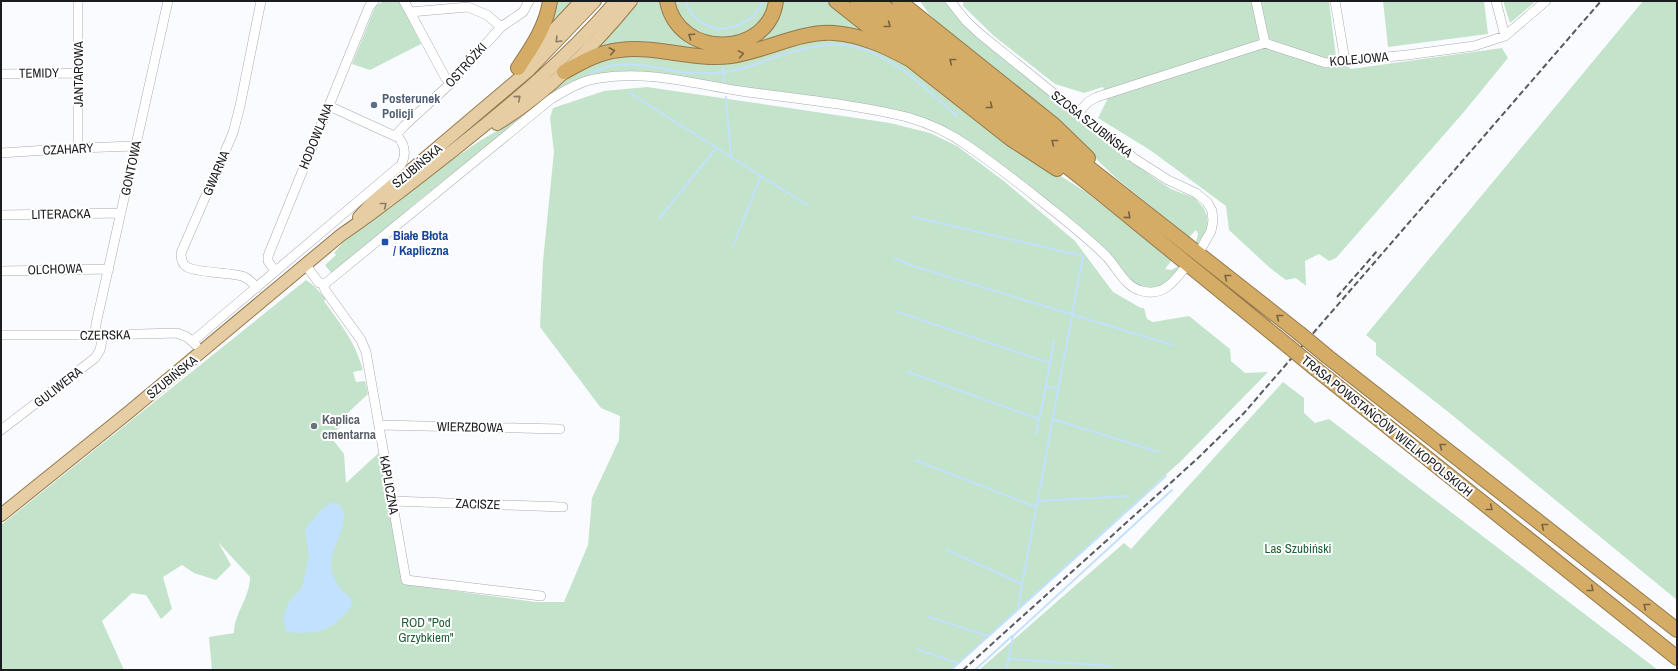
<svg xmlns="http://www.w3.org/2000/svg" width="1678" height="671" font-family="'Archivo Narrow',sans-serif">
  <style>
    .green { fill: #c3e3ca }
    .water { fill: #c2e1fe }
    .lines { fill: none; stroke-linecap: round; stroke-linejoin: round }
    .stream { stroke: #c2e1fe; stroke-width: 2 }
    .minor-casing { stroke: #a9abb4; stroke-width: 10 }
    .major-casing { stroke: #947a4c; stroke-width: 14 }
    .highway-casing { stroke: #947a4c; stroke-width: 16 }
    .minor { stroke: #fff; stroke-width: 9 }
    .major { stroke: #e6cda3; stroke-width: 12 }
    .highway { stroke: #d5ac65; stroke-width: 14 }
    .rail { stroke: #595a5d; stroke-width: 2; stroke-dasharray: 6 3; stroke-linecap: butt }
    .highway-bridge-casing { stroke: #947a4c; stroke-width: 16; stroke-linecap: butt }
    .highway-bridge { stroke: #d5ac65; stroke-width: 14 }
    .oneway { stroke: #786442 }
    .oneway2 { stroke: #8b7d68 }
    .service-dot { fill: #5c6f8a; stroke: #fff; stroke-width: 1.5 }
    .transit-dot { fill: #1a4fb4; stroke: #fff; stroke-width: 1.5 }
    .worship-dot { fill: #6b7280; stroke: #fff; stroke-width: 1.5 }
    .labels { text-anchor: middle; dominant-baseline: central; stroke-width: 4; stroke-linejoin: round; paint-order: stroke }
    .street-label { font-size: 13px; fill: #1b1c1f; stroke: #fff }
    .service-label { font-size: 13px; font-weight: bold; fill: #4e5e75; stroke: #fff; text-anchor: start }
    .transit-label { font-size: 13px; font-weight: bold; fill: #164399; stroke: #fff; text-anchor: start }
    .worship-label { font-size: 13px; font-weight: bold; fill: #5b616d; stroke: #fff; text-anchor: start }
    .park-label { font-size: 13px; fill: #206036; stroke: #fff }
  </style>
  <rect width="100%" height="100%" fill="#fafbff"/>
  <path class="green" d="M 384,1 L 400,1 L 421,44 L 370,70 L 352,64 L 376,5 Z
    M 555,1 L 575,1 L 547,32 Z
    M 637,1 L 663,1 L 676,27 L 733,49 L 781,1 L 829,1 L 877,39 L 858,34 L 746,50 L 585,55 L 625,15 Z
    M 671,1 L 772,1 L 767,14 L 747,35 L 719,41 L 685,26 Z
    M 920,1 L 946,1 L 970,31 L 1080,120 L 1150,175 L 1171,189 L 1195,198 L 1198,202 L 1203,207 L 1207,216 L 1208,224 L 1207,232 L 1197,244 L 1196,242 L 1198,234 L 1196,230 L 1189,237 L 1116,178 L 1039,104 L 948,32 L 929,14 Z
    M 962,1 L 1329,1 L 1336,57 L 1351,69 L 1502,48 L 1508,58 L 1463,113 L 1336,258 L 1329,261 L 1319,254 L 1305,261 L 1306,286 L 1296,278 L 1286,280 L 1270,268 L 1229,230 L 1226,206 L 1150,150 L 1098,118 L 1107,100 L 1103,87 L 1084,93 L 1055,84 L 994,36 L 962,5 L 964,4 Z
    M 1383,1 L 1484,1 L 1488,34 L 1388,47 Z
    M 1503,1 L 1536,1 L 1510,23 Z
    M 1643,1 L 1677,1 L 1677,600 L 1452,415 L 1376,355 L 1376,343 L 1366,335 Z
    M 819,40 L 853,41 L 904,62 L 1046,167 L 1086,192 L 1172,260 L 1165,269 L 1171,270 L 1179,266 L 1180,268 C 1171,278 1161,291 1146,288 C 1128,285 1120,264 1108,254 C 1082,231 1055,210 1029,188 C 1006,170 984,150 959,134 C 943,124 924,118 906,113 L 637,71 C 606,72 588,73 560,88 L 419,200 L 332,274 L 325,265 L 336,255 L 334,253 L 346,239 L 392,207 L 449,162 L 481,140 L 526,114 L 575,73 L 588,65 L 621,53 L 712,61 Z
    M 647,87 L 890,123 L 930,133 L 957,146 L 1005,182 L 1075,241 L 1113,292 L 1141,308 L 1144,308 L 1147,319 L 1153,322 L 1189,316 L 1230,349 L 1231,361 L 1245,373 L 1268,372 L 1181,461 L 951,670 L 212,670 L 209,637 L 234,633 C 234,613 250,598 250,577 L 218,542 L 231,565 L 216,580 L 194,573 L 182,565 L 163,577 L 172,609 L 161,619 L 146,595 L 132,593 L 102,621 L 124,670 L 1,670 L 1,525 L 306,280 L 314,286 L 326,299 L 324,301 C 341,325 355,341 363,370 L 353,372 L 356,382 L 365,381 L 368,394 L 338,422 L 341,426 L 330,436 L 344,454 L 346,483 L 383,449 L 404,580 L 408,585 L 410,583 L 433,588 L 535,602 L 564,602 L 588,545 L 592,498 L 619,440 L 620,416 L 601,408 L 540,327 L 543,261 L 554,152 L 550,118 L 553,108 L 604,91 Z
    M 1283,382 L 1304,398 L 1304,413 L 1315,423 L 1329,419 L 1658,670 L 979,670 L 1124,543 L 1131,549 Z"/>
  <path class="water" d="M 332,502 C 361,508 329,548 331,565 C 332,573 336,584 342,590 C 349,597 349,594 353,604 C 333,631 319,635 286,632 L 283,618 L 288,603 L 302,587 L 309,557 L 305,529 L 320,511 Z"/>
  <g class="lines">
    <path class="stream" d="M 686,1 C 689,17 704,26 719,29 L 719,32
      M 719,29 C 739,28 755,20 763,1
      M 997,64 L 1000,61
      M 723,68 L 724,82
      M 591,73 C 598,70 606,66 614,65 C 637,62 658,68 680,72 C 692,73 704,73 716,73 C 741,72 770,58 795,51 C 811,47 829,43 845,45 C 887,50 926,88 956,116 L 957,113
      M 628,92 L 731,157
      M 726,97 L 731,157 L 807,205
      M 914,217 L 1083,256 L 1018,606 L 1019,609
      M 659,219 L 716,148
      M 733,246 L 761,176
      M 894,258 L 910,265 L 1172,345
      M 898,312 L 1050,363 L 1046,386
      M 1050,363 L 1054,340
      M 908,372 L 1039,419 L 1046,386 L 1058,389
      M 1052,419 L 1159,452
      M 1036,434 L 1039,419
      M 915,460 L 1036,507
      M 1037,501 L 1128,496
      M 947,550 L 1022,584
      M 929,617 L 988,636
      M 917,649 L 958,663
      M 1009,659 L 1111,666
      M 951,670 L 1166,476
      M 975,670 L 1012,636
      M 1006,670 L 1013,636 L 1172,490"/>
    <g class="minor-casing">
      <path id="minor" d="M 404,1 L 445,77 L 451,83
        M 950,1 L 966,21 L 980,34 L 1135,159 L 1168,180 L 1196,193 L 1207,202 L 1212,211 L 1213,221 L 1211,231 L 1202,247
        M 1256,1 L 1265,43
        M 1335,1 L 1345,61
        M 1496,1 L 1505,36
        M 501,27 L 523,12 L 529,1
        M 1,74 L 78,73
        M 1078,113 L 1088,102 L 1097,97 L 1265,43 L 1326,63 L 1407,55 L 1474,46 L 1505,36 L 1546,1
        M 396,135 L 404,126 L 451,83 L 501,27 L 487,15 L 468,7 L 410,12
        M 78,148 L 78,1
        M 1,153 L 78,148 L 136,146
        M 1,215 L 121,213
        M 305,264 L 319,283 L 326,283 L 551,99 C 566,90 582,80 600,78 C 647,70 695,84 741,91 C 796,99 854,104 907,117 C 928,123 950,133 968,146 C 994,164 1020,184 1045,204 C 1066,221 1088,238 1107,257 C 1118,269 1125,287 1142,291 C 1162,296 1172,284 1183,270
        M 1,271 L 109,269
        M 275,271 L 268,261 L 268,256 L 369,7 L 374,1
        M 323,284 L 325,290 L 361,340 L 366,352 L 406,580 L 541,596
        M 257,288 C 253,283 248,278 242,276 C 230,273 194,272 187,267 C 182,264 181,259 181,253 L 233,133 L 240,106 L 261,1
        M 1,335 L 103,335 L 177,333 L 187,337 L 196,345
        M 95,335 L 96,324 L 168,1
        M 193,341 L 401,165 C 406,155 406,147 399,138 L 329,106
        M 379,425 L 560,429
        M 1,430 L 95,358 L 100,350 L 103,335
        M 392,501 L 563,507"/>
    </g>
    <g class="major-casing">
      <path id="major" d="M 532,53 L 581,1
        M 497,124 C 546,95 595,45 631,1
        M 359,217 L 372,203 L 528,71 L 595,1
        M 1,515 L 129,412 L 341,235 C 381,208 417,179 455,149 C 514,102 567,58 616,1"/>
    </g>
    <g class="highway-casing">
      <path id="highway" d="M 667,1 C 679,61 769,57 776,1
        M 836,1 L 1011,139 L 1057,169
        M 857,1 L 1098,191 L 1288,346
        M 877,1 L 1299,333
        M 899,1 L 1054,125 L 1088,158
        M 518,68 C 532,47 546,27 550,1
        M 564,72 C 582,62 599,52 620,50 C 656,45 694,61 731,56 C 766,51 799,31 834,33 C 862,35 887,47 911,60
        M 1328,357 L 1677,630
        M 1317,370 L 1677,658"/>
    </g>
    <use href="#minor" class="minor"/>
    <use href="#major" class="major"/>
    <use href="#highway" class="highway"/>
    <path class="rail" d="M 1337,297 L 1377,251
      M 963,670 L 1197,459 L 1244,413 L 1601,1"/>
    <g class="highway-bridge-casing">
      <path id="highway-bridge" d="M 1299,333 L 1328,357
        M 1288,346 L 1317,370"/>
    </g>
    <use href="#highway-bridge" class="highway-bridge"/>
  </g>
  <defs><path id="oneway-chevron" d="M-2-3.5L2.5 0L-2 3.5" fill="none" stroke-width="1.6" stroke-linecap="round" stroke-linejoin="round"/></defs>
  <g class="oneway">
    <use href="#oneway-chevron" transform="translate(888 25) rotate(38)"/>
    <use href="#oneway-chevron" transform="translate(691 36) rotate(-145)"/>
    <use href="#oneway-chevron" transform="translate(612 51) rotate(-11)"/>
    <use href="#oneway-chevron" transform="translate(741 54) rotate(-10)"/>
    <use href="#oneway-chevron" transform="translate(952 61) rotate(-142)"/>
    <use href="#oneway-chevron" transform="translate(990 106) rotate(38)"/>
    <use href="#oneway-chevron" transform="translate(1054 142) rotate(-142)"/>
    <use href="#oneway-chevron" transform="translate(1128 216) rotate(40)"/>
    <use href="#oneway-chevron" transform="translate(1227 277) rotate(-142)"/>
    <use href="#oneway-chevron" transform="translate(1279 317) rotate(-142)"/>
    <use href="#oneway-chevron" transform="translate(1442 446) rotate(-142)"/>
    <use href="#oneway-chevron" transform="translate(1490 508) rotate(39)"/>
    <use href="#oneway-chevron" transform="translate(1544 526) rotate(-142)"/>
    <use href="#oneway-chevron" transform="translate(1591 589) rotate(39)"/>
    <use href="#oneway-chevron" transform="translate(1646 606) rotate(-142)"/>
  </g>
  <g class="oneway2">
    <use href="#oneway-chevron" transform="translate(558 40) rotate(134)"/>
    <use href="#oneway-chevron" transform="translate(518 98) rotate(-41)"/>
    <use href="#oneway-chevron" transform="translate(384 205) rotate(-39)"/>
  </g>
  <circle class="service-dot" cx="374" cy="105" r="4"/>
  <rect class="transit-dot" x="381" y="238" width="8" height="8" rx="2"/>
  <circle class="worship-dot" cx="314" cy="426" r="4"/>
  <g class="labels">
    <g class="street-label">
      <text transform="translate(1359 59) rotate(-5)">KOLEJOWA</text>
      <text transform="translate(466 65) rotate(-48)">OSTRÓŻKI</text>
      <text transform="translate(39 73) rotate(-1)">TEMIDY</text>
      <text transform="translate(78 74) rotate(-90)">JANTAROWA</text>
      <text transform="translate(1092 124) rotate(38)">SZOSA SZUBIŃSKA</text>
      <text transform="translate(316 136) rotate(-68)">HODOWLANA</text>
      <text transform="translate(68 149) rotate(-3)">CZAHARY</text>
      <text transform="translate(417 166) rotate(-40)">SZUBIŃSKA</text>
      <text transform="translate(131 168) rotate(-78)">GONTOWA</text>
      <text transform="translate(216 173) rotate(-67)">GWARNA</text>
      <text transform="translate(61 214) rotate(-1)">LITERACKA</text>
      <text transform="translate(55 269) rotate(-2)">OLCHOWA</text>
      <text transform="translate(105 335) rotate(-1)">CZERSKA</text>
      <text transform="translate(172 377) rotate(-39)">SZUBIŃSKA</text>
      <text transform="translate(58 387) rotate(-38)">GULIWERA</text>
      <text transform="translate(1387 426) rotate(39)">TRASA POWSTAŃCÓW WIELKOPOLSKICH</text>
      <text transform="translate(470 427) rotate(1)">WIERZBOWA</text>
      <text transform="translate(389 485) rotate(80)">KAPLICZNA</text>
      <text transform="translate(478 504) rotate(2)">ZACISZE</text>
    </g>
    <g class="service-label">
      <text x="382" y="98">Posterunek<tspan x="382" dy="15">Policji</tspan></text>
    </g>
    <g class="transit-label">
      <text x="393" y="235">Białe Błota<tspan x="393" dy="15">/ Kapliczna</tspan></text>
    </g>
    <g class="worship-label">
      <text x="322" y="419">Kaplica<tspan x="322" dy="15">cmentarna</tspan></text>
    </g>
    <g class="park-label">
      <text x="1298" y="548">Las Szubiński</text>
      <text x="426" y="622">ROD "Pod<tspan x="426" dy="15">Grzybkiem"</tspan></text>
    </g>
  </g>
  <rect width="1678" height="671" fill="none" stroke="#1b1c1f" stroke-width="4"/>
</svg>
